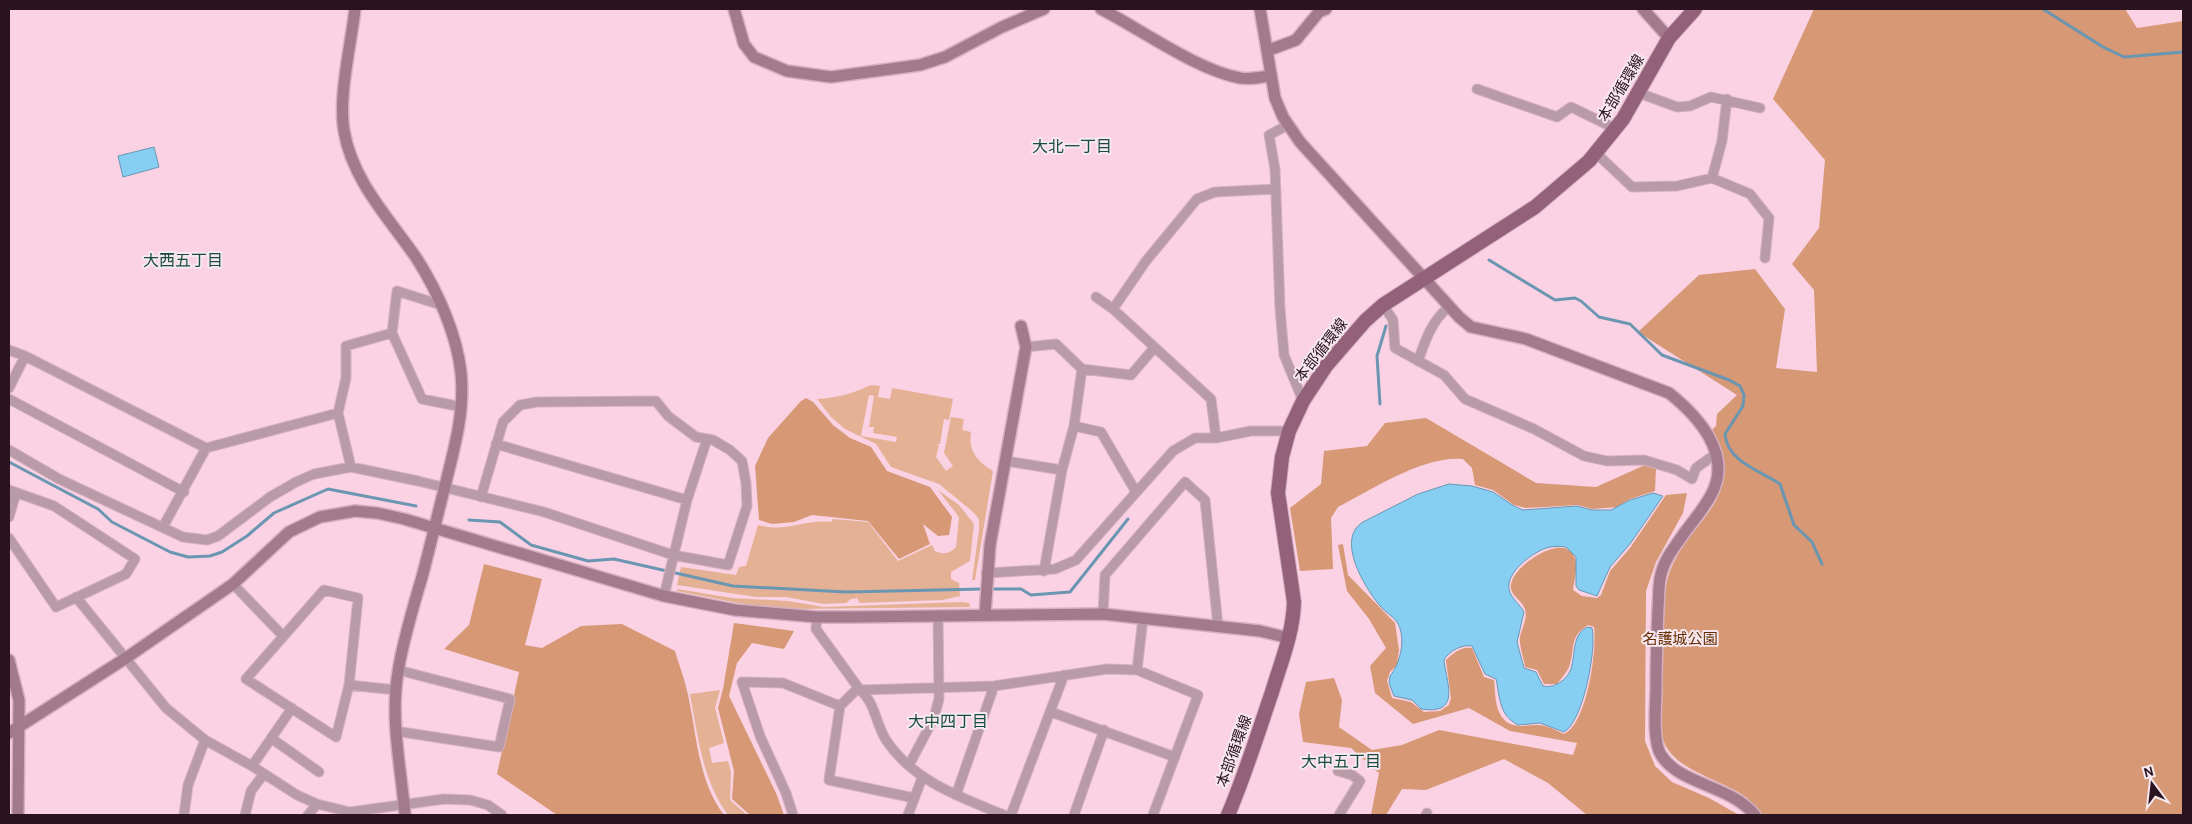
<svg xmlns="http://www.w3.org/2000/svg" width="2192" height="824" font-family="Karla,'Noto Sans JP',sans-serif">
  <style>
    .green { fill: #e4b195; fill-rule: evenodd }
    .forest { fill: #d69875 }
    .water { fill: #86cff2; stroke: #6a96b2 }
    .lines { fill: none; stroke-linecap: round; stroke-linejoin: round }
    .stream { stroke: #6a96b2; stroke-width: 3 }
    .street-casing { stroke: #d5afc0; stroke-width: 11 }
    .secondary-casing { stroke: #d5afc0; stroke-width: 14 }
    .primary-casing { stroke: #d5afc0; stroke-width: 16 }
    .street { stroke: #b89ba7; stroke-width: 9 }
    .secondary { stroke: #a37a8c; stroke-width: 11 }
    .primary { stroke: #936179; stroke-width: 14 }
    .labels { text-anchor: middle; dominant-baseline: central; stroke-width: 4; stroke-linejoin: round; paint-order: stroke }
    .street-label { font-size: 15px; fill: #2a121e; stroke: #f6e8ee }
    .park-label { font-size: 15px; fill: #652c02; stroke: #f6e8ee }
    .neighbourhood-label { font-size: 16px; fill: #1a4c3d; stroke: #f6e8ee }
  </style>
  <rect width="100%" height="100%" fill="#fbd2e4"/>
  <path class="green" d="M 871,385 L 880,386 L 878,397 L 890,399 L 892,388 L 953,399 L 949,420 L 944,419 L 940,444 L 936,444 L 939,445 L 936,457 L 946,471 L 953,466 L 944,453 L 951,417 L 964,419 L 962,430 L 971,432 C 968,451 977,461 993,471 L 975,580 L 972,580 L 979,530 L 979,519 L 972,511 L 939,484 L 891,467 L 876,444 L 845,429 L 831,417 L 817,399 C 837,398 854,393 871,385 ZM 869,395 L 874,396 L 869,427 L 874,427 L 873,433 L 897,437 L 896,442 L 861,436 Z
    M 938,490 L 959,505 L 974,524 L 970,561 L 951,572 L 951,579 L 959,583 L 960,596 L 943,600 L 860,603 L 857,598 L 851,599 L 846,603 L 824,604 L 786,597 L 756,597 L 677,585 L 681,567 L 736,575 L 739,567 L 746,566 L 758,525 C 789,533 801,519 831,522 L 833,519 L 868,522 L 898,561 L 932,545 L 935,551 C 944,555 949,554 956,547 L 959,517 Z
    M 677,589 L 732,598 L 788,601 L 824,607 L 962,602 L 969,603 L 970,607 L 798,609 L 748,605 L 677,591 Z
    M 720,690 L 715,708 L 724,743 L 709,748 L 712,763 L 728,761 L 731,772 L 730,800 L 747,815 L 728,815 C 702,780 698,736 690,694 Z"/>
  <path class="forest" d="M 1814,9 L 2125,9 L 2137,28 L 2183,21 L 2183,815 L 1762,815 C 1757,810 1752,803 1747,798 C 1727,782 1681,772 1667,748 C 1663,742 1660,730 1660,723 C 1658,709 1661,694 1662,681 C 1663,655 1661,593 1670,571 C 1693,514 1747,502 1712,430 L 1716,426 L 1717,414 L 1737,395 L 1638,332 L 1699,275 L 1755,269 L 1785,309 L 1776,368 L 1817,372 L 1814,290 L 1792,264 L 1819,228 L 1825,160 L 1773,99 Z
    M 806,398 L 813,402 L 833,425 L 850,438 L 871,447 L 887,471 L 930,487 L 952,517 L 949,535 L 938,536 L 923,524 L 930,544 L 899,559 L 868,521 L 812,515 L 794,522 L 772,524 L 759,520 L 755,466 L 768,438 L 801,401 Z
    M 1426,418 L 1536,483 L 1596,487 L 1645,465 L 1656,468 L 1655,491 L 1630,499 L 1617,507 L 1592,509 L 1578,505 L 1526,508 L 1514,505 L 1493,490 L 1475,485 L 1472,468 L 1463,459 C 1424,455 1373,489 1338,507 L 1331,518 L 1333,569 L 1300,571 L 1290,508 L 1321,484 L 1324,451 L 1367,446 L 1385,423 Z
    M 1687,493 L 1683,513 L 1656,562 L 1646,591 L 1645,741 L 1655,766 L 1672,782 L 1709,798 L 1739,815 L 1587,815 L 1548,783 L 1504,759 L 1426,790 L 1402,789 L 1386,815 L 1371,815 L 1379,773 L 1351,748 L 1303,742 L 1299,714 L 1306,682 L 1334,678 L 1342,700 L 1339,727 L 1372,750 L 1402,745 L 1439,730 L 1573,755 L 1577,743 L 1510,731 L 1469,708 L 1413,724 L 1375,693 L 1370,666 L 1386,648 L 1369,619 L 1347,591 L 1338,545 L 1343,544 L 1348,575 L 1395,623 L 1399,650 L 1397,665 L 1390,672 L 1387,681 L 1392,698 L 1411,702 L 1424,712 L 1440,711 L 1449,705 L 1451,698 L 1446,660 C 1453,653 1462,646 1472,648 L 1484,677 L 1494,680 C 1495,690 1495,703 1499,712 C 1508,731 1523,725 1537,725 C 1546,725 1556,730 1564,734 C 1587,724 1597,651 1594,627 L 1588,625 C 1568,638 1576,647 1569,667 C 1566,673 1561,679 1557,684 L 1544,684 L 1537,670 L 1525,667 C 1524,658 1519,646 1520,637 C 1522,628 1529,616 1524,607 C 1519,597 1507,594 1512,581 C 1518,562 1571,528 1576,563 C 1577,571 1574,582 1573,590 L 1582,596 L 1597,598 L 1601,595 L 1610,571 L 1630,548 L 1666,495 Z
    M 484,564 L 542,579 L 525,645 L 542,648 L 581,626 L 622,624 L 675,651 C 679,665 685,680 688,695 C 697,736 698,781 724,815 L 557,815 L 497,774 L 519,672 L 444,649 L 469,625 Z
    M 734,623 L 794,631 L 784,649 L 752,643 L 737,663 L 729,696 L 776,793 L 784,815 L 750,815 L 732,799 L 734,771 L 718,708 L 723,689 Z"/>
  <path class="water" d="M 154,147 L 159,167 L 123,177 L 118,156 Z
    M 1449,484 L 1472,486 L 1493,492 L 1514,506 L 1523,510 L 1577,506 L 1592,510 L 1611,510 L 1630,500 L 1653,493 L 1663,496 L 1630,544 L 1610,567 L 1597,596 L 1579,590 L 1576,586 L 1576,557 L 1566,547 C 1559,546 1553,546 1546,548 C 1532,553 1506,572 1509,589 C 1511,599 1520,604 1524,612 L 1517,642 L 1524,668 L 1536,672 L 1543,686 C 1555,689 1570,678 1572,665 C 1575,652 1573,633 1588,627 L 1592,628 C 1597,649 1583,722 1564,732 L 1540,723 L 1518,725 C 1499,715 1500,698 1496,679 L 1485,674 L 1472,646 C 1462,644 1449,651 1444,660 C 1447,685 1461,715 1421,709 L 1412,700 L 1394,696 L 1389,683 L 1390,676 C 1400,664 1407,638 1397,622 C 1393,616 1385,612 1380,606 C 1365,588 1335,539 1363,522 L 1418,494 Z"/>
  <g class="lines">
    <path class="stream" d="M 2043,9 L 2103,47 L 2124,57 L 2183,52
      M 1489,260 L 1555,300 L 1575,298 L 1581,301 L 1599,317 L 1630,324 L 1662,355 L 1729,380 L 1740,386 L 1744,395 L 1743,406 L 1725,434 C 1727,462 1761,471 1780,484 L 1794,525 L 1812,542 L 1822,564
      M 1380,404 L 1377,356 L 1386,326
      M 9,462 L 98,509 L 112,522 L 170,552 L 188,557 L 210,556 L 222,552 L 247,536 L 274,513 L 328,489 L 416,506
      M 469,520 L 500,522 L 531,545 L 588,561 L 614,559 L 733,586 L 846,592 L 983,589
      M 989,589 L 1021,589 L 1031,595 L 1070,592 L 1128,519"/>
    <g class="street-casing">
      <path id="street" d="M 1477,89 L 1557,117 L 1571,107 L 1616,129
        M 1639,93 L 1677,107 L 1690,106 L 1711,97 L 1760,108
        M 1288,125 L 1269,135 L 1275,169 L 1280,308 L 1284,355 L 1303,401
        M 1596,153 L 1632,187 L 1677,186 L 1712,178 L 1750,194 L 1769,218 L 1765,258
        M 1712,178 L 1722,141 L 1727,99
        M 1096,297 L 1113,309 L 1211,399 L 1216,438
        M 441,305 L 397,291 L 392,333 L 422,399 L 462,407
        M 1383,305 L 1393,320 L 1395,348 L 1444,375 L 1465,399 L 1534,429 L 1584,456 L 1607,461 L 1644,460 L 1677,470 L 1692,479 L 1696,468 L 1717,453
        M 1113,309 L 1146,261 L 1197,199 L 1215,192 L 1276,189
        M 1026,347 L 1056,344 L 1082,369 L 1131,375 L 1154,348
        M 9,350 L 25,356 L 206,448 L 338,413
        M 1418,361 C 1425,341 1432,320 1449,307
        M 9,388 L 25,356
        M 9,399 L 184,492
        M 1074,426 L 1101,432 L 1136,492
        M 496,444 L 687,500
        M 9,450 L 59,479 L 183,537 L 207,540 L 218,536 L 270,497 L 296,482 L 314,474 L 351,467 L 418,481 L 544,512 L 673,555 L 728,565 L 747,506 L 746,483 L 742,461 L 730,450 L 713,440 L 696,437 L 668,416 L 656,401 L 537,402 L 520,405 L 503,422 L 481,497
        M 1006,461 L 1062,470
        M 351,467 L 338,413 L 346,378 L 346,346 L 392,333
        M 9,490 L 54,506 L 135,559 L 126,574 L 56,607 L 9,538
        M 9,517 L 16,493
        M 163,527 L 206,448
        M 1044,571 L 1062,470 L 1074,426 L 1082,369
        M 986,573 L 1055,569 L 1076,560 L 1173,451 L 1195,438 L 1216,438 L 1251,431 L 1289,431
        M 233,584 L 283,636
        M 324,590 L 358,598 L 349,685 L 336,737 L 246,679 Z
        M 664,596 L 687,500 L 707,439
        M 76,597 L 166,708 L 205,740 L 252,766 L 297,795 L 317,804 L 350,812 L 444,799 L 470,800 L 488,805 L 502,815
        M 1103,614 L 1105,575 L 1185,482 L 1205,500 L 1218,626
        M 817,617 L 816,629 L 860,690 C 875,702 875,722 886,740 C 913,781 960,797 1004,815
        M 1137,670 L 1143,618
        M 349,685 L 396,690
        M 840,706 L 829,780 L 914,798
        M 1051,712 L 1175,757
        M 395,731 L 499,747 L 510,699 L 398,670
        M 271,738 L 319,772
        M 909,765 L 934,718 L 939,699 L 938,616
        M 252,766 L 292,708
        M 1338,771 L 1352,775 L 1360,781 L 1339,815
        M 956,795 L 994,686
        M 184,815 L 188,785 L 205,740
        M 245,815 L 251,791 L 263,775
        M 308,815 L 317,804
        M 793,815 L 786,793 L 760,736 L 742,682 L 783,683 L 840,706 L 856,690 L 860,690 L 994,686 L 1107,669 L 1137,670 L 1198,695 L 1153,815
        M 908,815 L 922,778
        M 1011,815 L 1064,675
        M 1074,815 L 1104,730
        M 1426,815 L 1427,813"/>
    </g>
    <g class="secondary-casing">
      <path id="secondary" d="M 355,9 C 351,45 338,97 344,131 C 353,182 389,218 417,259 C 438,292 457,335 461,373 C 465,412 454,449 445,486 C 437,517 430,547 422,577 C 413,608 403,640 398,672 C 390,721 401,767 405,815
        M 734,9 L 744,44 L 754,57 L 787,71 L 831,77 L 920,65 L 945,57 L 1002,27 L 1044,9
        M 1101,9 C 1142,30 1197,70 1240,78 C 1249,80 1261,77 1270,76
        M 1260,9 L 1275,98 L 1283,117 L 1300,142 L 1459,317 L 1471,327 L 1526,339 L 1669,393 C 1699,417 1733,455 1711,495 C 1704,508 1694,520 1685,532 C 1676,545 1665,558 1661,574 C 1658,585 1659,597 1658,608 C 1657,635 1656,661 1656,688 C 1656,704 1652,741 1661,755 C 1680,785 1728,784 1755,815
        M 1643,9 L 1669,38
        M 1269,50 L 1296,40 L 1319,12 L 1326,9
        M 985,614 L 990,545 L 1026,347 L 1021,326
        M 9,660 L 19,700 L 18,815
        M 9,733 L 126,658 L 233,584 L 289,532 L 320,517 L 355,511 L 377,513 L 404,519 L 664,596 L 735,610 L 817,617 L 855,617 L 1103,614 L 1260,631 L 1289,638"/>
    </g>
    <g class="primary-casing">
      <path id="primary" d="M 1228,815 C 1245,775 1258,733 1272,692 C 1281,662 1293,634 1294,602 L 1278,493 L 1282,457 L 1289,431 L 1303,401 L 1326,366 L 1365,321 L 1383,305 L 1535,207 L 1589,161 L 1623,119 L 1669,38 L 1695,9"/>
    </g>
    <use href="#street" class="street"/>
    <use href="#secondary" class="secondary"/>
    <use href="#primary" class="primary"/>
  </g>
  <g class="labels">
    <g class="street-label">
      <text transform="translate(1621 88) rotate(-59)">本部循環線</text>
      <text transform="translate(1321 350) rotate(-52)">本部循環線</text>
      <text transform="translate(1234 751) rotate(-70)">本部循環線</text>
    </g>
    <g class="park-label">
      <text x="1680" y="639">名護城公園</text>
    </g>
    <g class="neighbourhood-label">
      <text x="1072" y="146">大北一丁目</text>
      <text x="183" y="260">大西五丁目</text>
      <text x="948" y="721">大中四丁目</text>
      <text x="1341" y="761">大中五丁目</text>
    </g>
  </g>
  <rect width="2192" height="824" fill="none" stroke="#2a121e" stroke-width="20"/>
  <g transform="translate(2152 784) rotate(345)" stroke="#f6e8ee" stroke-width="4" paint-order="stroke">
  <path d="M0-4L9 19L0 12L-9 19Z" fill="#2a121e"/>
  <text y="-8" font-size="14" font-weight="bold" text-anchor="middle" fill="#2a121e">N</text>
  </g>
</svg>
